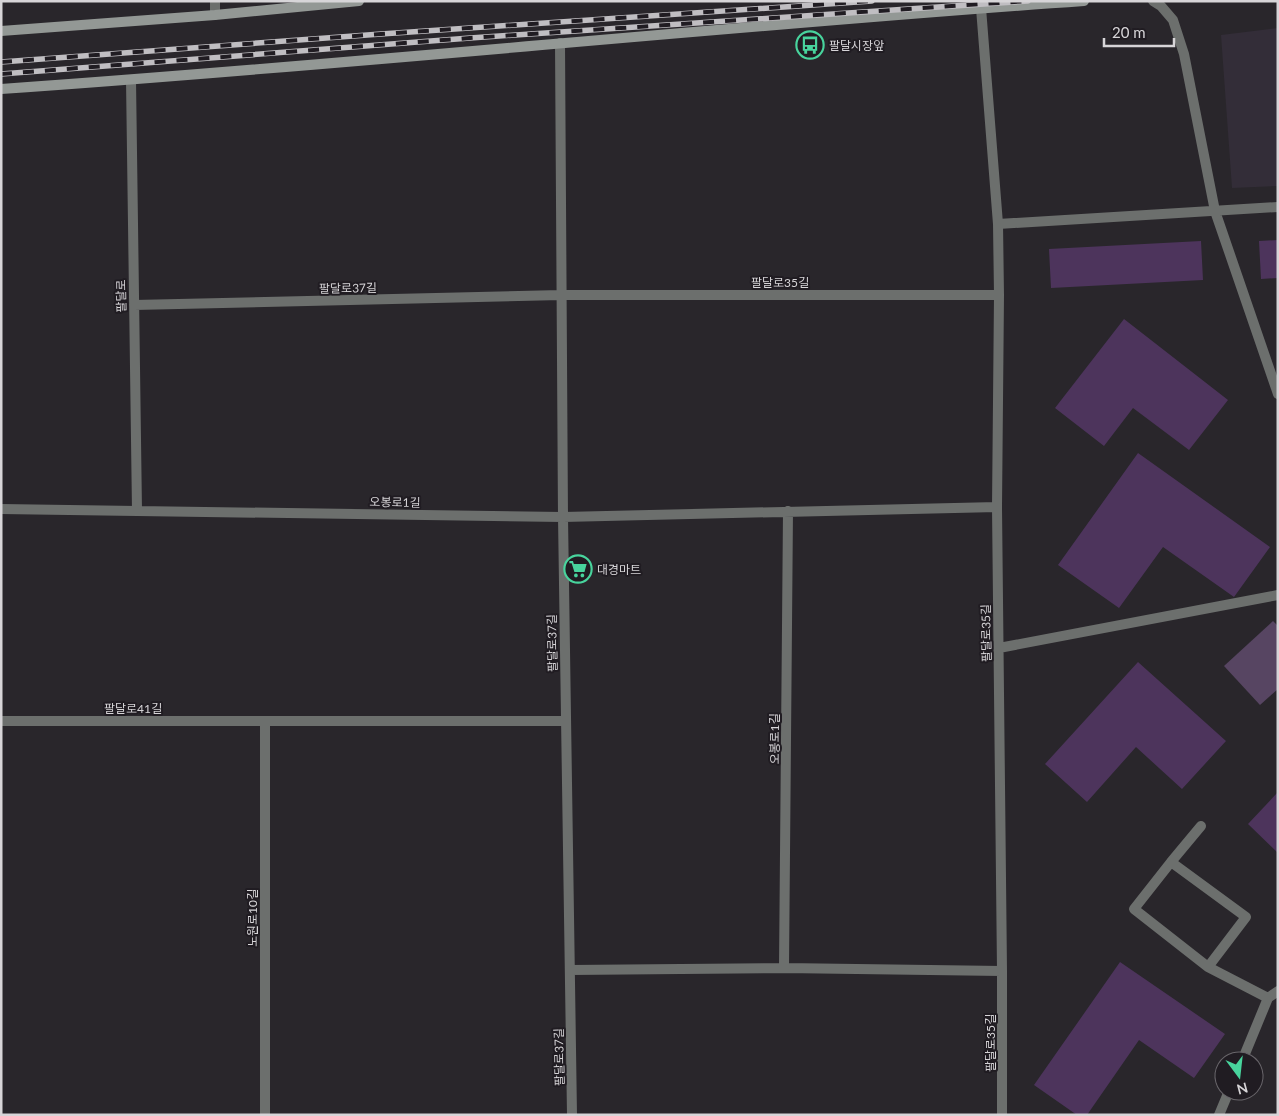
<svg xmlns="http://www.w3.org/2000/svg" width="1279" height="1116" font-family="Lato,'Noto Sans KR',sans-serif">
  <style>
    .built { fill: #332d38 }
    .green { fill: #574562 }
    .building { fill: #4d345c }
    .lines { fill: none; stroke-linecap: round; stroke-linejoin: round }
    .street { stroke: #6c6f6d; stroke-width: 10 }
    .secondary { stroke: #939895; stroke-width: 10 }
    .rail-casing { stroke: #c0bec2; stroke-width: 5.5 }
    .rail { stroke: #201c22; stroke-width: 4; stroke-dasharray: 11; stroke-linecap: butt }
    .labels { text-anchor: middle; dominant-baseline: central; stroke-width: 4; stroke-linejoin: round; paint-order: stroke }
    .poi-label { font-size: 12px; fill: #d7d5d8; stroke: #201c22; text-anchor: start }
    .street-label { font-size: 12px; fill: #d7d5d8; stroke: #201c22 }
  </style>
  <rect width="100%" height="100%" fill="#29262b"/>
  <path class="built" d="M 1278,28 L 1278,186 L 1232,188 L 1221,35 Z"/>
  <path class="green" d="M 1273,621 L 1278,626 L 1278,689 L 1260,705 L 1224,666 Z"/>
  <path class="building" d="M 1278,240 L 1278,278 L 1261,279 L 1259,241 Z
    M 1201,241 L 1203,280 L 1051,288 L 1049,249 Z
    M 1124,319 L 1228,400 L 1189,450 L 1133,408 L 1104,446 L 1055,408 Z
    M 1138,453 L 1270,547 L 1234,597 L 1163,547 L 1119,608 L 1058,565 Z
    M 1138,662 L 1226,741 L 1182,789 L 1136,747 L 1087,802 L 1045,764 Z
    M 1278,792 L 1278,853 L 1248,824 Z
    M 1120,962 L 1225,1034 L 1194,1078 L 1139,1040 L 1087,1115 L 1077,1115 L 1034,1085 Z"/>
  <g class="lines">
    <path class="street" d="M 215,1 L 215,15
      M 1153,1 L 1161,6 L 1173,20 L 1184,54 L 1215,211 L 1278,394
      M 981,8 L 998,224 L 999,295 L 997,507 L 1002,971 L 1002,1115
      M 560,43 L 563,517 L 572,1115
      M 131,80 L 137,511
      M 998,224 L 1278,207
      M 134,305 L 561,295 L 999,295
      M 1,509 L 563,517 L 997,507
      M 999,648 L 1278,595
      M 1,721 L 566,721
      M 265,721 L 265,1115
      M 1171,862 L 1201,826
      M 1208,967 L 1246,917 L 1171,862 L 1134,909 L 1208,967 L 1268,998
      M 784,968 L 788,511
      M 570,970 L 784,968 L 1002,971
      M 1242,1061 L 1268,998 L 1278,991
      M 1219,1115 L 1229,1091"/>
    <path class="secondary" d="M 1,31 L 215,15 L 359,1
      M 1,89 C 363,64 723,26 1084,1"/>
    <g class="rail-casing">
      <path id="rail" d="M 1,62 L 381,34 L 872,1
        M 1,74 L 470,38 L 1028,1"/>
    </g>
    <use href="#rail" class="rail"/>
  </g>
  <defs>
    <g id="bus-ring" transform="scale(1.4375)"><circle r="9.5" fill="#201c22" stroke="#48d49d" stroke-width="1.5"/><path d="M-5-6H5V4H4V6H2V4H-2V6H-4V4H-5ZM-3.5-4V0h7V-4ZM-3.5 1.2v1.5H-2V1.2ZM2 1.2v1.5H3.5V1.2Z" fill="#48d49d"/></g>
    <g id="supermarket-ring" transform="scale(1.4375)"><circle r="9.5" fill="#201c22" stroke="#48d49d" stroke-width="1.5"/><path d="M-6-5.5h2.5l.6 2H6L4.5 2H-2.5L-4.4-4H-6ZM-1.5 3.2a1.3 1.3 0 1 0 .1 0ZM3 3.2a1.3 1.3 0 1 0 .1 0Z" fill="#48d49d"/></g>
  </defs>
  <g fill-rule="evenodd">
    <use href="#bus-ring" x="810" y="45"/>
    <use href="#supermarket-ring" x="578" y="569"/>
  </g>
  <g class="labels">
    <g class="poi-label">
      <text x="829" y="45">팔달시장앞</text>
      <text x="597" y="569">대경마트</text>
    </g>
    <g class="street-label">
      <text x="780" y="282">팔달로35길</text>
      <text transform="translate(348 288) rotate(-1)">팔달로37길</text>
      <text transform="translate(121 296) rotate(-91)">팔달로</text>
      <text transform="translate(395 502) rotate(1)">오봉로1길</text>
      <text transform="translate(986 633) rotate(-91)">팔달로35길</text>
      <text transform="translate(552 643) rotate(-91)">팔달로37길</text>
      <text x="133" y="708">팔달로41길</text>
      <text transform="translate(774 739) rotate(-90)">오봉로1길</text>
      <text transform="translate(252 918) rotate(-90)">노원로10길</text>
      <text transform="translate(990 1043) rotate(-90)">팔달로35길</text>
      <text transform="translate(559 1057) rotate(-91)">팔달로37길</text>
    </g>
  </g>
  <rect width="1279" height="1116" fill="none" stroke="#d7d5d8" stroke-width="5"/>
  <g transform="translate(1239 1076) rotate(165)"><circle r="24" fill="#201c22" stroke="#69666b"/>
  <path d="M0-4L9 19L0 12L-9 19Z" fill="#48d49d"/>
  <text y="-8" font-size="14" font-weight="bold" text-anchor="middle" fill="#d7d5d8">N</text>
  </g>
  <path d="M1104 38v8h70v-8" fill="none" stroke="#d7d5d8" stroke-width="2.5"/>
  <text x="1112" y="38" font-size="15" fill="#d7d5d8" stroke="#201c22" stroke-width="4" paint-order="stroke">20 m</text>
</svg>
